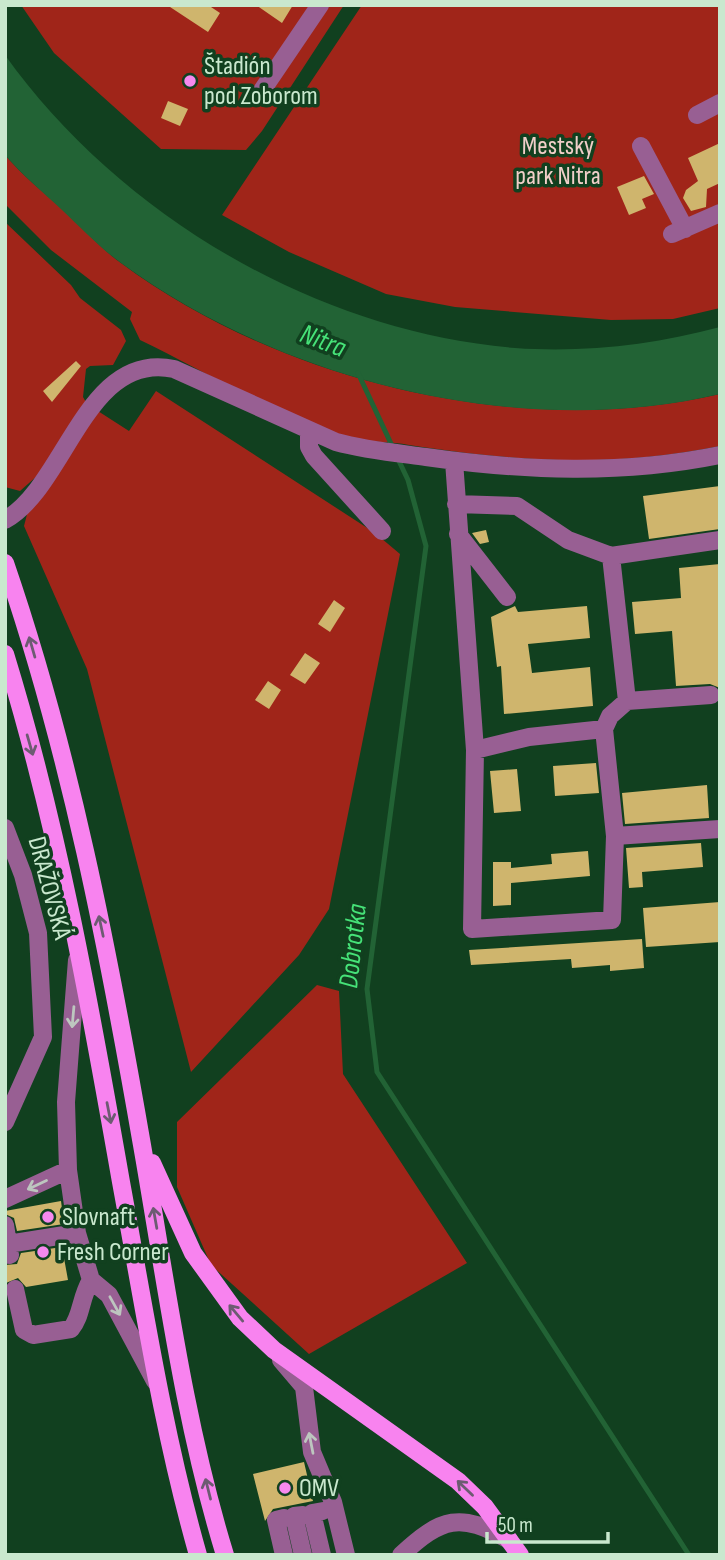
<svg xmlns="http://www.w3.org/2000/svg" width="725" height="1560" font-family="'Sofia Sans Condensed',sans-serif">
  <style>
    .green { fill: #a02519 }
    .water { fill: #226335 }
    .lines { fill: none; stroke-linecap: round; stroke-linejoin: round }
    .stream { stroke: #226335; stroke-width: 5 }
    .building { fill: #cfb56d }
    .minor { stroke: #985f93; stroke-width: 18 }
    .major { stroke: #f883ef; stroke-width: 18 }
    .oneway { stroke: #6d5b72 }
    .oneway2 { stroke: #bdc6bf }
    .poi-dot { fill: #f689ee; stroke: #11401f; stroke-width: 2.5 }
    .labels { text-anchor: middle; dominant-baseline: central; stroke-width: 7; stroke-linejoin: round; paint-order: stroke }
    .poi-label { font-size: 26px; fill: #c9e8ce; stroke: #11401f; text-anchor: start }
    .park-label { font-size: 26px; fill: #f1cfc9; stroke: #11401f }
    .street-label { font-size: 26px; fill: #c9e8ce; stroke: #11401f }
    .water-label { font-size: 28px; font-style: italic; fill: #46e278; stroke: #11401f }
  </style>
  <rect width="100%" height="100%" fill="#11401f"/>
  <path class="green" d="M 21,5 L 344,5 L 262,131 L 246,150 L 161,149 L 54,53 Z
    M 362,5 L 720,5 L 720,308 L 673,319 L 611,320 L 455,307 L 386,294 L 289,252 L 222,215 Z
    M 5,155 C 22,175 43,192 63,209 C 82,227 100,248 121,263 C 283,383 522,440 720,394 L 720,446 C 609,468 520,462 409,445 C 391,441 370,443 352,438 C 285,422 204,370 140,340 L 130,319 L 132,312 L 51,250 L 5,204 Z
    M 5,222 L 71,285 L 80,298 L 121,330 L 126,341 L 113,365 L 90,366 L 86,369 L 83,397 L 87,404 L 129,431 L 156,391 L 375,533 L 400,554 L 329,909 L 299,955 L 191,1072 L 87,669 L 24,526 L 37,476 L 20,491 L 5,487 Z
    M 317,985 L 339,991 L 343,1074 L 467,1263 L 309,1354 L 211,1265 L 177,1187 L 177,1122 Z"/>
  <path class="water" d="M 5,55 C 119,215 317,332 515,348 C 582,353 654,345 720,327 L 720,394 C 521,441 284,382 121,263 C 100,248 81,228 62,210 C 43,192 22,175 5,155 Z"/>
  <g class="lines">
    <path class="stream" d="M 358,373 L 394,450
      M 398,459 L 408,480 L 426,546 L 367,989 L 377,1072 L 689,1555"/>
  </g>
  <path class="building" d="M 167,5 L 208,5 L 220,13 L 208,32 Z
    M 256,5 L 293,5 L 282,23 Z
    M 168,101 L 188,109 L 180,126 L 161,118 Z
    M 720,143 L 720,183 L 707,189 L 706,207 L 691,211 L 683,198 L 686,190 L 698,181 L 688,158 Z
    M 644,176 L 654,194 L 642,199 L 646,208 L 629,215 L 617,187 Z
    M 76,361 L 81,366 L 52,402 L 43,391 Z
    M 720,486 L 720,529 L 649,539 L 643,496 Z
    M 486,530 L 489,542 L 480,544 L 472,533 Z
    M 720,564 L 720,688 L 710,684 L 676,686 L 672,631 L 635,634 L 632,602 L 681,598 L 679,568 Z
    M 334,600 L 345,608 L 330,632 L 318,624 Z
    M 515,606 L 518,612 L 587,606 L 590,638 L 528,644 L 532,673 L 590,667 L 593,706 L 504,714 L 501,666 L 497,667 L 491,617 Z
    M 305,653 L 320,663 L 305,684 L 290,675 Z
    M 268,681 L 281,690 L 269,709 L 255,700 Z
    M 596,763 L 599,793 L 555,796 L 553,766 Z
    M 517,769 L 521,811 L 494,813 L 490,771 Z
    M 707,785 L 709,818 L 625,824 L 622,793 Z
    M 701,843 L 703,867 L 642,872 L 643,887 L 629,888 L 626,848 Z
    M 588,851 L 590,876 L 511,883 L 511,905 L 493,906 L 493,862 L 511,862 L 511,868 L 552,864 L 551,854 Z
    M 720,902 L 720,942 L 646,947 L 643,908 Z
    M 642,939 L 644,968 L 610,971 L 610,965 L 572,968 L 571,959 L 471,965 L 469,950 Z
    M 61,1201 L 64,1224 L 17,1231 L 14,1218 L 5,1214 L 5,1211 Z
    M 62,1247 L 68,1280 L 26,1287 L 18,1278 L 6,1283 L 5,1265 L 17,1264 L 21,1253 Z
    M 304,1462 L 313,1501 L 273,1509 L 265,1521 L 253,1474 Z"/>
  <g class="lines">
    <path class="minor" d="M 259,95 L 320,5
      M 697,115 L 720,103
      M 641,146 L 685,229
      M 672,234 L 720,213
      M 309,431 L 309,447 L 314,456 L 382,531
      M 454,461 L 475,750 L 529,737 L 604,729 L 615,836 L 612,920 L 472,929 L 475,750
      M 456,504 L 517,506 L 568,540 L 611,556 L 627,701 L 610,716 L 604,729
      M 5,520 C 66,486 86,350 174,369 L 336,442 C 365,450 396,453 426,457 C 524,471 622,475 720,455
      M 458,534 L 507,597
      M 611,556 L 720,540
      M 627,701 L 711,695
      M 5,828 L 23,875 L 38,933 L 43,1037 L 5,1122
      M 615,836 L 720,829
      M 77,960 L 66,1102 L 68,1170 L 77,1233 L 91,1280 L 109,1295 L 155,1381
      M 5,1199 L 68,1170
      M 5,1225 L 8,1244
      M 10,1255 L 8,1244 L 77,1233
      M 15,1289 L 24,1330 L 33,1335 L 71,1329 C 82,1316 80,1298 91,1280
      M 281,1360 L 304,1387 L 312,1452 L 333,1502 L 346,1555
      M 284,1555 L 276,1520 L 284,1518
      M 303,1555 L 294,1516 L 303,1515
      M 322,1555 L 312,1513 L 323,1511
      M 401,1555 C 442,1517 460,1512 509,1540"/>
    <path class="major" d="M 5,563 C 70,752 108,949 142,1145 C 166,1282 184,1422 225,1555
      M 5,654 C 58,826 90,1005 121,1182 C 144,1307 163,1432 198,1555
      M 152,1163 L 193,1253 L 240,1318 L 274,1350 L 458,1481 L 485,1507 L 520,1555"/>
  </g>
  <defs><path id="oneway-shaft" d="M-6 0H5M1.5-3L5.5 0L1.5 3" fill="none" stroke-width="1.6" stroke-linecap="round" stroke-linejoin="round" transform="scale(1.75)"/></defs>
  <g class="oneway">
    <use href="#oneway-shaft" transform="translate(32 647) rotate(-106)"/>
    <use href="#oneway-shaft" transform="translate(30 745) rotate(74)"/>
    <use href="#oneway-shaft" transform="translate(101 926) rotate(-102)"/>
    <use href="#oneway-shaft" transform="translate(109 1113) rotate(79)"/>
    <use href="#oneway-shaft" transform="translate(155 1218) rotate(-100)"/>
    <use href="#oneway-shaft" transform="translate(236 1313) rotate(-130)"/>
    <use href="#oneway-shaft" transform="translate(465 1488) rotate(-136)"/>
    <use href="#oneway-shaft" transform="translate(208 1489) rotate(-104)"/>
  </g>
  <g class="oneway2">
    <use href="#oneway-shaft" transform="translate(73 1017) rotate(95)"/>
    <use href="#oneway-shaft" transform="translate(37 1185) rotate(155)"/>
    <use href="#oneway-shaft" transform="translate(115 1306) rotate(61)"/>
    <use href="#oneway-shaft" transform="translate(311 1443) rotate(-101)"/>
  </g>
  <g class="poi-dot">
    <circle cx="190" cy="81" r="7"/>
    <circle cx="48" cy="1217" r="7"/>
    <circle cx="43" cy="1252" r="7"/>
    <circle cx="285" cy="1488" r="7"/>
  </g>
  <g class="labels">
    <g class="poi-label">
      <text x="204" y="66">Štadión<tspan x="204" dy="30">pod Zoborom</tspan></text>
      <text x="62" y="1217">Slovnaft</text>
      <text x="57" y="1252">Fresh Corner</text>
      <text x="299" y="1488">OMV</text>
    </g>
    <g class="park-label">
      <text x="558" y="146">Mestský<tspan x="558" dy="30">park Nitra</tspan></text>
    </g>
    <g class="street-label">
      <text transform="translate(49 888) rotate(75)">DRAŽOVSKÁ</text>
    </g>
    <g class="water-label">
      <text transform="translate(323 341) rotate(21)">Nitra</text>
      <text transform="translate(353 946) rotate(-84)">Dobrotka</text>
    </g>
  </g>
  <rect width="725" height="1560" fill="none" stroke="#c9e8ce" stroke-width="14"/>
  <path d="M487 1532v10h121v-10" fill="none" stroke="#c9e8ce" stroke-width="3.5"/>
  <text x="498" y="1532" font-size="21" fill="#c9e8ce" stroke="#11401f" stroke-width="5" paint-order="stroke">50 m</text>
</svg>
